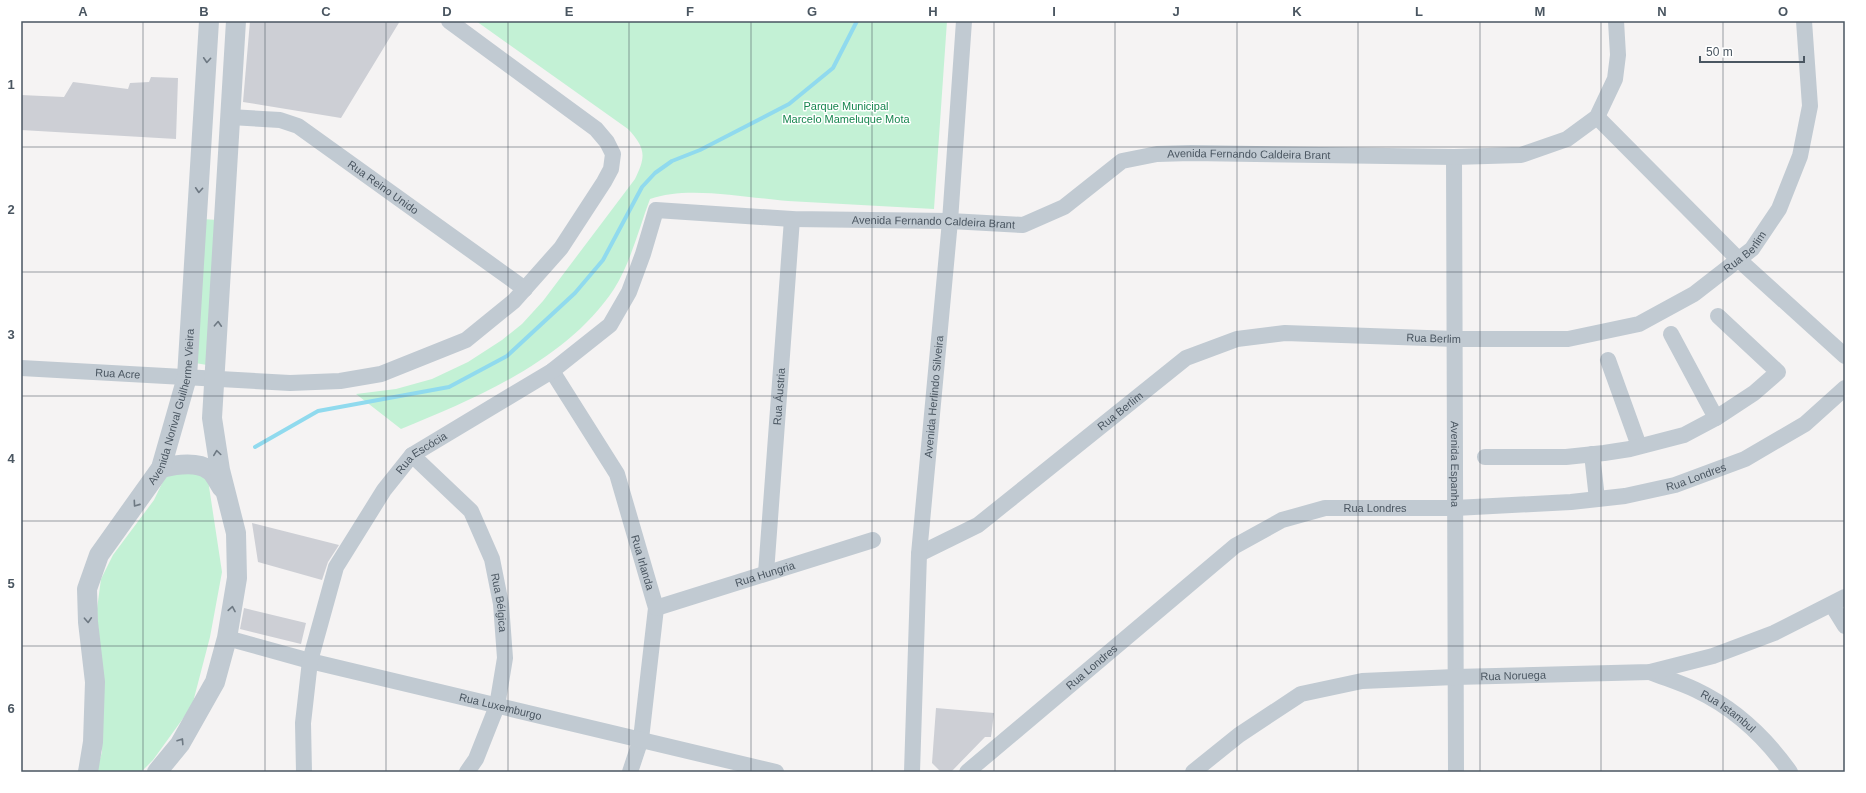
<svg xmlns="http://www.w3.org/2000/svg" width="1866" height="793" font-family="Helvetica,sans-serif">
  <style>
    .green { fill: #c3f1d5 }
    .lines { fill: none; stroke-linecap: round; stroke-linejoin: round }
    .stream { stroke: #90daee; stroke-width: 4 }
    .building { fill: #cdcfd5 }
    .minor { stroke: #c1cad2; stroke-width: 16 }
    .tertiary { stroke: #c1cad2; stroke-width: 20 }
    .oneway { stroke: #6e7983 }
    .grid { fill: none; stroke: #4a5661; stroke-width: 1; stroke-opacity: 0.55 }
    .labels { text-anchor: middle; dominant-baseline: central; stroke-width: 3; stroke-linejoin: round; paint-order: stroke }
    .park-label { font-size: 11px; fill: #17864f; stroke: #fff }
    .street-label { font-size: 11px; fill: #4a5661; stroke: #fff }
    .neatline { fill: none; stroke: #4a5661; stroke-width: 1.5 }
    .grid-label { font-size: 13px; text-anchor: middle; font-weight: bold; fill: #4a5661 }
  </style>
  <rect width="100%" height="100%" fill="#f5f3f3"/>
  <path class="green" d="M 476,21 L 947,21 L 934,209 C 885,206 837,204 788,201 C 748,198 687,185 650,199 C 639,228 631,262 614,289 C 567,360 477,398 401,429 L 356,394 L 396,389 L 432,379 L 468,362 L 502,340 L 522,324 L 543,301 L 635,179 C 646,157 646,148 628,129 Z
    M 202,219 L 218,220 L 207,365 L 195,363 Z
    M 195,472 L 208,480 L 222,572 L 210,637 L 192,706 L 153,760 L 141,772 L 96,772 L 102,752 L 102,690 L 97,609 L 101,579 L 113,555 L 154,500 L 166,475 Z"/>
  <g class="lines">
    <path class="stream" d="M 255,447 L 318,411 L 449,387 L 507,356 L 575,293 L 603,260 L 642,187 L 655,173 L 672,161 L 700,150 L 789,104 L 833,68 L 857,21"/>
  </g>
  <path class="building" d="M 250,21 L 400,21 L 341,118 L 243,102 Z
    M 151,77 L 178,78 L 176,139 L 21,130 L 21,95 L 64,97 L 73,82 L 128,89 L 130,83 L 149,82 Z
    M 252,523 L 339,545 L 328,562 L 322,580 L 258,562 Z
    M 244,608 L 306,623 L 301,644 L 240,629 Z
    M 936,708 L 994,713 L 991,737 L 985,737 L 951,772 L 941,772 L 932,763 Z"/>
  <g class="lines">
    <g class="minor">
      <path id="s1" d="M 230,117 L 280,120 L 298,126 L 525,289"/>
      <path d="M 1597,117 L 1739,260 L 1845,356"/>
      <path id="s2" d="M 1454,157 L 1456,772"/>
      <path d="M 1671,334 L 1716,418"/>
      <path d="M 1608,360 L 1639,446"/>
      <path id="s3" d="M 21,368 L 290,383 L 340,381 L 381,374 L 466,340 L 514,301 L 561,248 L 604,182 L 611,169 L 613,154 L 607,142 L 596,129 L 449,21"/>
      <path id="s4" d="M 552,371 L 617,474 L 656,608 L 641,739 L 630,772"/>
      <path d="M 1592,454 L 1597,499"/>
      <path id="s5" d="M 412,455 L 471,511 L 492,559 L 501,604 L 505,658 L 497,706 L 476,759 L 467,772"/>
      <path d="M 1485,457 L 1566,457 L 1604,453 L 1630,449 L 1684,435 L 1716,418 L 1754,393 L 1778,372 L 1718,316"/>
      <path id="s6" d="M 919,554 L 978,525 L 1186,358 L 1237,339 L 1285,333 L 1455,339 L 1568,339 L 1639,324 L 1694,294 L 1752,249 L 1779,209 L 1800,156 L 1810,106 L 1804,21"/>
      <path id="s7" d="M 766,573 L 792,219"/>
      <path d="M 1832,605 L 1845,626"/>
      <path id="s8" d="M 656,608 L 873,540"/>
      <path id="s9" d="M 227,638 L 310,661 L 776,772"/>
      <path id="s10" d="M 1650,672 C 1665,678 1681,683 1696,690 C 1734,708 1766,738 1790,772"/>
      <path id="s11" d="M 304,772 L 303,723 L 310,661 L 336,567 L 384,490 L 412,455 L 552,371 L 610,325 L 629,292 L 643,254 L 656,210 L 792,219 L 950,221 L 1023,225 L 1064,207 L 1122,161 L 1157,154 L 1191,153 L 1454,157 L 1521,155 L 1567,139 L 1597,117 L 1615,79 L 1618,55 L 1616,21"/>
      <path id="s12" d="M 912,772 L 919,554 L 950,221 L 964,21"/>
      <path id="s13" d="M 967,772 L 1235,546 L 1282,520 L 1325,508 L 1455,508 L 1571,502 L 1625,496 L 1675,485 L 1745,459 L 1805,424 L 1845,388"/>
      <path id="s14" d="M 1193,772 L 1239,735 L 1301,694 L 1362,681 L 1455,677 L 1650,672 L 1713,656 L 1774,633 L 1845,597"/>
    </g>
    <g class="tertiary">
      <path d="M 161,468 C 174,465 197,461 209,470 C 214,473 218,482 222,488"/>
      <path id="s15" d="M 88,772 L 93,742 L 95,682 L 88,622 L 87,589 L 99,555 L 161,468 L 187,377 L 209,21"/>
      <path d="M 157,772 L 180,744 L 215,682 L 227,638 L 237,578 L 236,533 L 220,470 L 212,418 L 236,21"/>
    </g>
  </g>
  <defs><path id="oneway-chevron" d="M-2-3.5L2.5 0L-2 3.5" fill="none" stroke-width="1.6" stroke-linecap="round" stroke-linejoin="round"/></defs>
  <g class="oneway">
    <use href="#oneway-chevron" transform="translate(207 60) rotate(94)"/>
    <use href="#oneway-chevron" transform="translate(199 190) rotate(94)"/>
    <use href="#oneway-chevron" transform="translate(218 324) rotate(-87)"/>
    <use href="#oneway-chevron" transform="translate(217 453) rotate(-98)"/>
    <use href="#oneway-chevron" transform="translate(136 504) rotate(125)"/>
    <use href="#oneway-chevron" transform="translate(232 609) rotate(-80)"/>
    <use href="#oneway-chevron" transform="translate(88 620) rotate(87)"/>
    <use href="#oneway-chevron" transform="translate(181 741) rotate(-57)"/>
  </g>
  <path class="grid" d="M 143,21 L 143,772M 265,21 L 265,772M 386,21 L 386,772M 508,21 L 508,772M 629,21 L 629,772M 751,21 L 751,772M 872,21 L 872,772M 994,21 L 994,772M 1115,21 L 1115,772M 1237,21 L 1237,772M 1358,21 L 1358,772M 1480,21 L 1480,772M 1601,21 L 1601,772M 1723,21 L 1723,772M 21,147 L 1845,147M 21,272 L 1845,272M 21,396 L 1845,396M 21,521 L 1845,521M 21,646 L 1845,646"/>
  <g class="labels">
    <g class="park-label">
      <text x="846" y="106">Parque Municipal<tspan x="846" dy="13">Marcelo Mameluque Mota</tspan></text>
    </g>
    <g class="street-label">
      <text stroke="none"><textPath href="#s11" startOffset="1320">Avenida Fernando Caldeira Brant</textPath></text>
      <text stroke="none"><textPath href="#s1" startOffset="174">Rua Reino Unido</textPath></text>
      <text stroke="none"><textPath href="#s11" startOffset="984">Avenida Fernando Caldeira Brant</textPath></text>
      <text stroke="none"><textPath href="#s6" startOffset="920">Rua Berlim</textPath></text>
      <text stroke="none"><textPath href="#s6" startOffset="584">Rua Berlim</textPath></text>
      <text stroke="none"><textPath href="#s3" startOffset="97">Rua Acre</textPath></text>
      <text stroke="none"><textPath href="#s7" startOffset="177">Rua Áustria</textPath></text>
      <text stroke="none"><textPath href="#s12" startOffset="376">Avenida Herlindo Silveira</textPath></text>
      <text stroke="none"><textPath href="#s15" startOffset="389">Avenida Norival Guilherme Vieira</textPath></text>
      <text stroke="none"><textPath href="#s6" startOffset="248">Rua Berlim</textPath></text>
      <text stroke="none"><textPath href="#s11" startOffset="353">Rua Escócia</textPath></text>
      <text stroke="none"><textPath href="#s2" startOffset="307">Avenida Espanha</textPath></text>
      <text stroke="none"><textPath href="#s13" startOffset="823">Rua Londres</textPath></text>
      <text stroke="none"><textPath href="#s13" startOffset="499">Rua Londres</textPath></text>
      <text stroke="none"><textPath href="#s4" startOffset="214">Rua Irlanda</textPath></text>
      <text stroke="none"><textPath href="#s8" startOffset="114">Rua Hungria</textPath></text>
      <text stroke="none"><textPath href="#s5" startOffset="178">Rua Bélgica</textPath></text>
      <text stroke="none"><textPath href="#s13" startOffset="163">Rua Londres</textPath></text>
      <text stroke="none"><textPath href="#s14" startOffset="347">Rua Noruega</textPath></text>
      <text stroke="none"><textPath href="#s9" startOffset="282">Rua Luxemburgo</textPath></text>
      <text stroke="none"><textPath href="#s10" startOffset="88">Rua Istambul</textPath></text>
    </g>
  </g>
  <rect width="1866" height="793" fill="none" stroke="#ffffff" stroke-width="44"/>
  <path d="M1700 56v6h104v-6" fill="none" stroke="#4a5661" stroke-width="2"/>
  <text x="1706" y="56" font-size="12" fill="#4a5661" stroke="#ffffff" stroke-width="3" paint-order="stroke">50 m</text>
  <rect x="22" y="22" width="1822" height="749" class="neatline"/>
  <g class="grid-label">
    <text x="83" y="16">A</text>
    <text x="204" y="16">B</text>
    <text x="326" y="16">C</text>
    <text x="447" y="16">D</text>
    <text x="569" y="16">E</text>
    <text x="690" y="16">F</text>
    <text x="812" y="16">G</text>
    <text x="933" y="16">H</text>
    <text x="1054" y="16">I</text>
    <text x="1176" y="16">J</text>
    <text x="1297" y="16">K</text>
    <text x="1419" y="16">L</text>
    <text x="1540" y="16">M</text>
    <text x="1662" y="16">N</text>
    <text x="1783" y="16">O</text>
    <text x="11" y="89">1</text>
    <text x="11" y="214">2</text>
    <text x="11" y="339">3</text>
    <text x="11" y="463">4</text>
    <text x="11" y="588">5</text>
    <text x="11" y="713">6</text>
  </g>
</svg>
